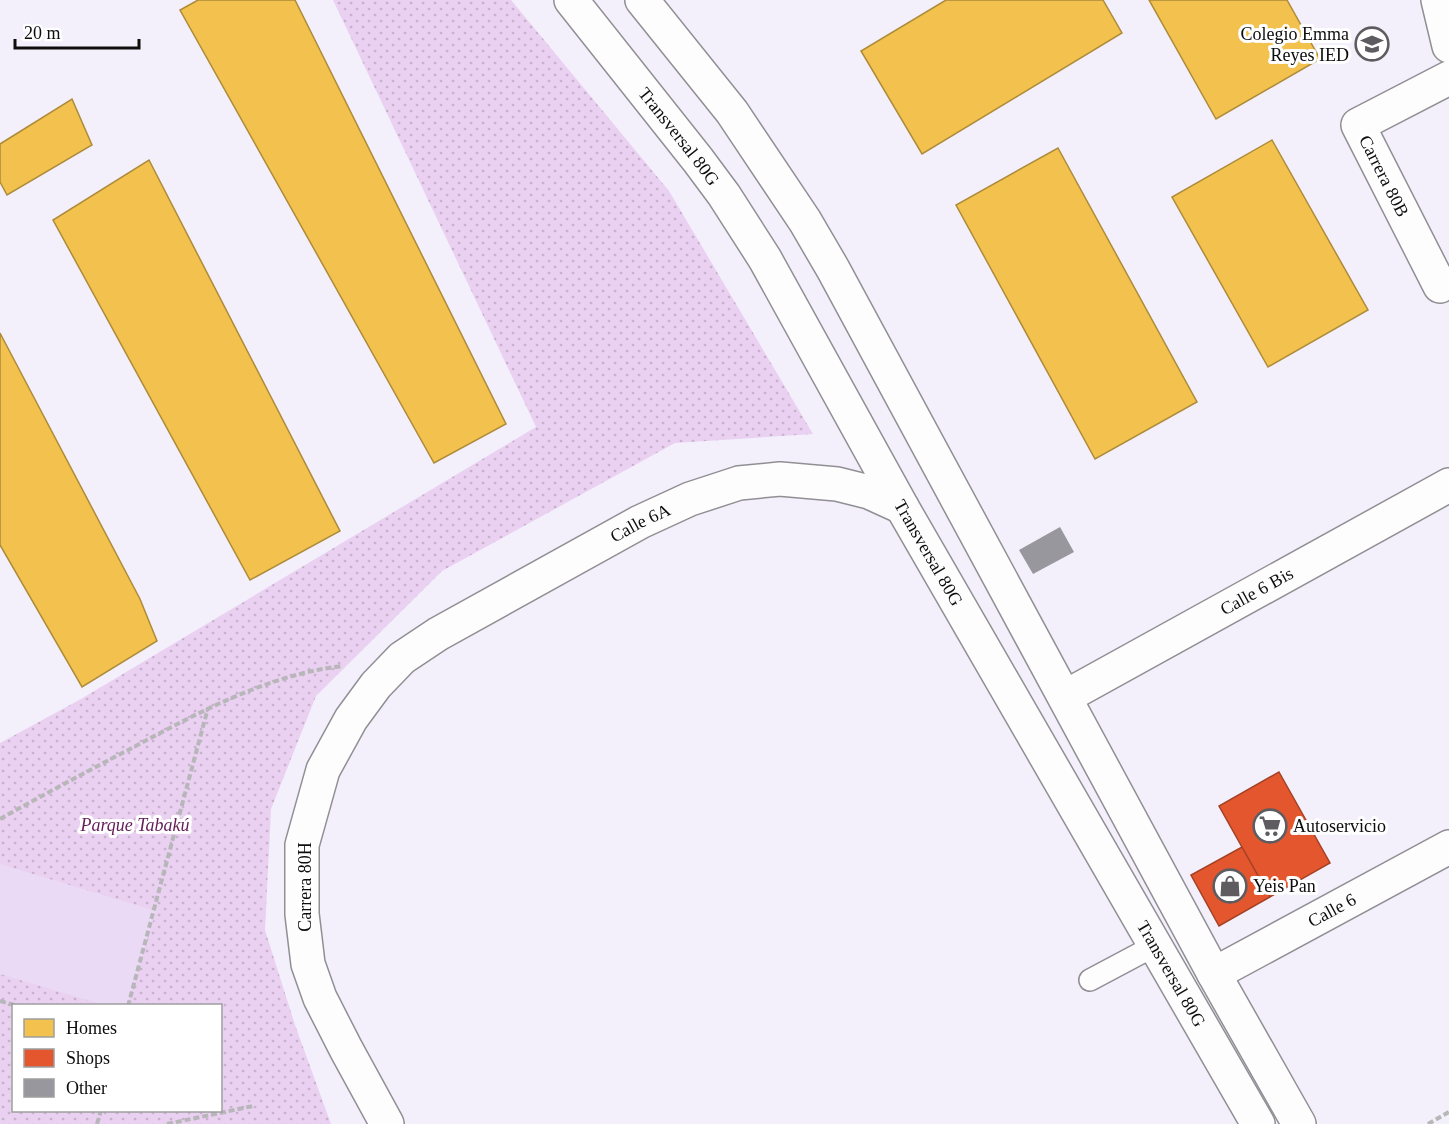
<svg xmlns="http://www.w3.org/2000/svg" width="1449" height="1124" font-family="Georgia,serif">
  <style>
    .park { fill: url(#park-dots); fill-rule: evenodd }
    .pitch { fill: #ebdaf5 }
    .homes { fill: #f2c14e; stroke: #ad8b3a; stroke-width: 1.5 }
    .shops { fill: #e4572e; stroke: #a44124; stroke-width: 1.5 }
    .building { fill: #98979e }
    .lines { fill: none; stroke-linecap: round; stroke-linejoin: round }
    .service-casing { stroke: #918f94; stroke-width: 24 }
    .minor-casing { stroke: #918f94; stroke-width: 36 }
    .path { stroke: #b7b6b8; stroke-width: 4; stroke-dasharray: 6 3; stroke-linecap: butt }
    .service { stroke: #fdfdfe; stroke-width: 21 }
    .minor { stroke: #fdfdfe; stroke-width: 33 }
    .labels { text-anchor: middle; dominant-baseline: central; stroke-width: 6; stroke-linejoin: round; paint-order: stroke }
    .poi-label { font-size: 18px; fill: #0d0d0d; stroke: #fff; text-anchor: start }
    .street-label { font-size: 18px; fill: #0d0d0d; stroke: #fff }
    .park-label { font-size: 18px; font-style: italic; fill: #641d58; stroke: #fff }
  </style>
  <defs>
    <pattern id="park-dots" width="8" height="8" patternUnits="userSpaceOnUse" patternTransform="scale(1.5)"><rect width="8" height="8" fill="#ead0f1"/><path d="M2 2h.1M6 6h.1" fill="none" stroke="#c8b1cd" stroke-width="1.8" stroke-linecap="round"/></pattern>
  </defs>
  <rect width="100%" height="100%" fill="#f3f0fb"/>
  <path class="park" d="M 333,0 L 511,0 L 669,191 L 813,434 L 675,443 L 442,571 L 316,696 L 271,809 L 265,930 L 295,1025 L 331,1124 L 0,1124 L 0,743 L 81,699 L 536,427 ZM 14,1006 L 220,1006 L 220,1110 L 14,1110 Z"/>
  <path class="pitch" d="M 0,864 L 156,911 L 127,1005 L 104,1005 L 0,974 Z"/>
  <path class="homes" d="M 198,0 L 295,0 L 506,424 L 434,463 L 180,10 Z
    M 946,0 L 1103,0 L 1122,33 L 922,154 L 861,51 Z
    M 1149,0 L 1287,0 L 1320,59 L 1216,119 Z
    M 72,99 L 92,145 L 7,195 L 0,182 L 0,144 Z
    M 1272,140 L 1368,310 L 1268,367 L 1172,197 Z
    M 1058,148 L 1197,402 L 1095,459 L 956,205 Z
    M 149,160 L 340,531 L 250,580 L 53,220 Z
    M 0,333 L 140,599 L 157,641 L 82,687 L 0,545 Z"/>
  <path class="shops" d="M 1279,772 L 1330,863 L 1270,897 L 1219,806 Z
    M 1242,847 L 1270,897 L 1219,926 L 1191,875 Z"/>
  <path class="building" d="M 1060,527 L 1074,552 L 1033,574 L 1019,550 Z"/>
  <g class="lines">
    <g class="service-casing">
      <path id="service" d="M 1090,980 L 1154,946"/>
    </g>
    <g class="minor-casing">
      <g id="minor">
        <path id="s1" d="M 571,0 L 698,160 L 724,195 L 765,259 L 902,507 L 1258,1124"/>
        <path d="M 642,0 L 732,112 L 805,221 L 833,269 L 1214,974 L 1299,1124"/>
        <path d="M 1438,0 L 1449,46"/>
        <path d="M 1440,286 L 1358,125 L 1449,78"/>
        <path id="s2" d="M 1065,697 L 1449,485"/>
        <path id="s3" d="M 1214,974 L 1449,847"/>
        <path id="s4" d="M 387,1124 L 346,1049 L 320,998 L 308,964 L 302,914 L 302,845 L 323,770 L 351,719 L 376,685 L 402,658 L 438,634 L 640,522 L 690,499 L 739,483 L 780,479 L 837,484 L 869,492 L 902,507"/>
      </g>
    </g>
    <path class="path" d="M 0,819 C 43,795 86,772 130,749 C 196,714 266,675 342,666
      M 0,1001 L 18,1006
      M 128,1006 L 208,708
      M 97,1124 L 101,1110
      M 167,1124 L 253,1106
      M 1428,1124 L 1449,1112"/>
    <use href="#service" class="service"/>
    <use href="#minor" class="minor"/>
  </g>
  <defs>
    <g id="school-ring" transform="scale(1.725)"><circle r="9.5" fill="#fff" stroke="#5e5c60" stroke-width="1.5"/><path d="M0-5L7-2L0 1L-7-2ZM-4 1L0 2.5L4 1V4Q0 6-4 4Z" fill="#5e5c60"/></g>
    <g id="supermarket-ring" transform="scale(1.725)"><circle r="9.5" fill="#fff" stroke="#5e5c60" stroke-width="1.5"/><path d="M-6-5.5h2.5l.6 2H6L4.5 2H-2.5L-4.4-4H-6ZM-1.5 3.2a1.3 1.3 0 1 0 .1 0ZM3 3.2a1.3 1.3 0 1 0 .1 0Z" fill="#5e5c60"/></g>
    <g id="shop-ring" transform="scale(1.725)"><circle r="9.5" fill="#fff" stroke="#5e5c60" stroke-width="1.5"/><path d="M-5-2.5h2.3a2.7 3.5 0 0 1 5.4 0H5L5.5 6h-11ZM-1.5-2.5h3a1.5 2.3 0 0 0-3 0Z" fill="#5e5c60"/></g>
  </defs>
  <g fill-rule="evenodd">
    <use href="#school-ring" x="1372" y="44"/>
    <use href="#supermarket-ring" x="1270" y="826"/>
    <use href="#shop-ring" x="1230" y="886"/>
  </g>
  <g class="labels">
    <g class="poi-label">
      <text x="1349" y="34" text-anchor="end">Colegio Emma<tspan x="1349" dy="21">Reyes IED</tspan></text>
      <text x="1293" y="826">Autoservicio</text>
      <text x="1253" y="886">Yeis Pan</text>
    </g>
    <g class="street-label">
      <text stroke="none"><textPath href="#s1" startOffset="174">Transversal 80G</textPath></text>
      <text transform="translate(1384 176) rotate(63)">Carrera 80B</text>
      <text stroke="none"><textPath href="#s4" startOffset="788">Calle 6A</textPath></text>
      <text stroke="none"><textPath href="#s1" startOffset="660">Transversal 80G</textPath></text>
      <text stroke="none"><textPath href="#s2" startOffset="219">Calle 6 Bis</textPath></text>
      <text transform="translate(305 887) rotate(-90)">Carrera 80H</text>
      <text stroke="none"><textPath href="#s3" startOffset="134">Calle 6</textPath></text>
      <text stroke="none"><textPath href="#s1" startOffset="1146">Transversal 80G</textPath></text>
    </g>
    <g class="park-label">
      <text x="135" y="825">Parque Tabakú</text>
    </g>
  </g>
  <rect x="12" y="1004" width="210" height="108" fill="#ffffff" stroke="#9e9e9e" stroke-width="1.5"/>
  <rect x="24" y="1019" width="30" height="18" fill="#f2c14e" stroke="#9e9e9e" stroke-width="1.5"/>
  <text x="66" y="1034" font-size="18" fill="#0d0d0d">Homes</text>
  <rect x="24" y="1049" width="30" height="18" fill="#e4572e" stroke="#9e9e9e" stroke-width="1.5"/>
  <text x="66" y="1064" font-size="18" fill="#0d0d0d">Shops</text>
  <rect x="24" y="1079" width="30" height="18" fill="#98979e" stroke="#9e9e9e" stroke-width="1.5"/>
  <text x="66" y="1094" font-size="18" fill="#0d0d0d">Other</text>
  <path d="M15 39v9h124v-9" fill="none" stroke="#0d0d0d" stroke-width="3"/>
  <text x="24" y="39" font-size="18" fill="#0d0d0d" stroke="#ffffff" stroke-width="4.5" paint-order="stroke">20 m</text>
</svg>
